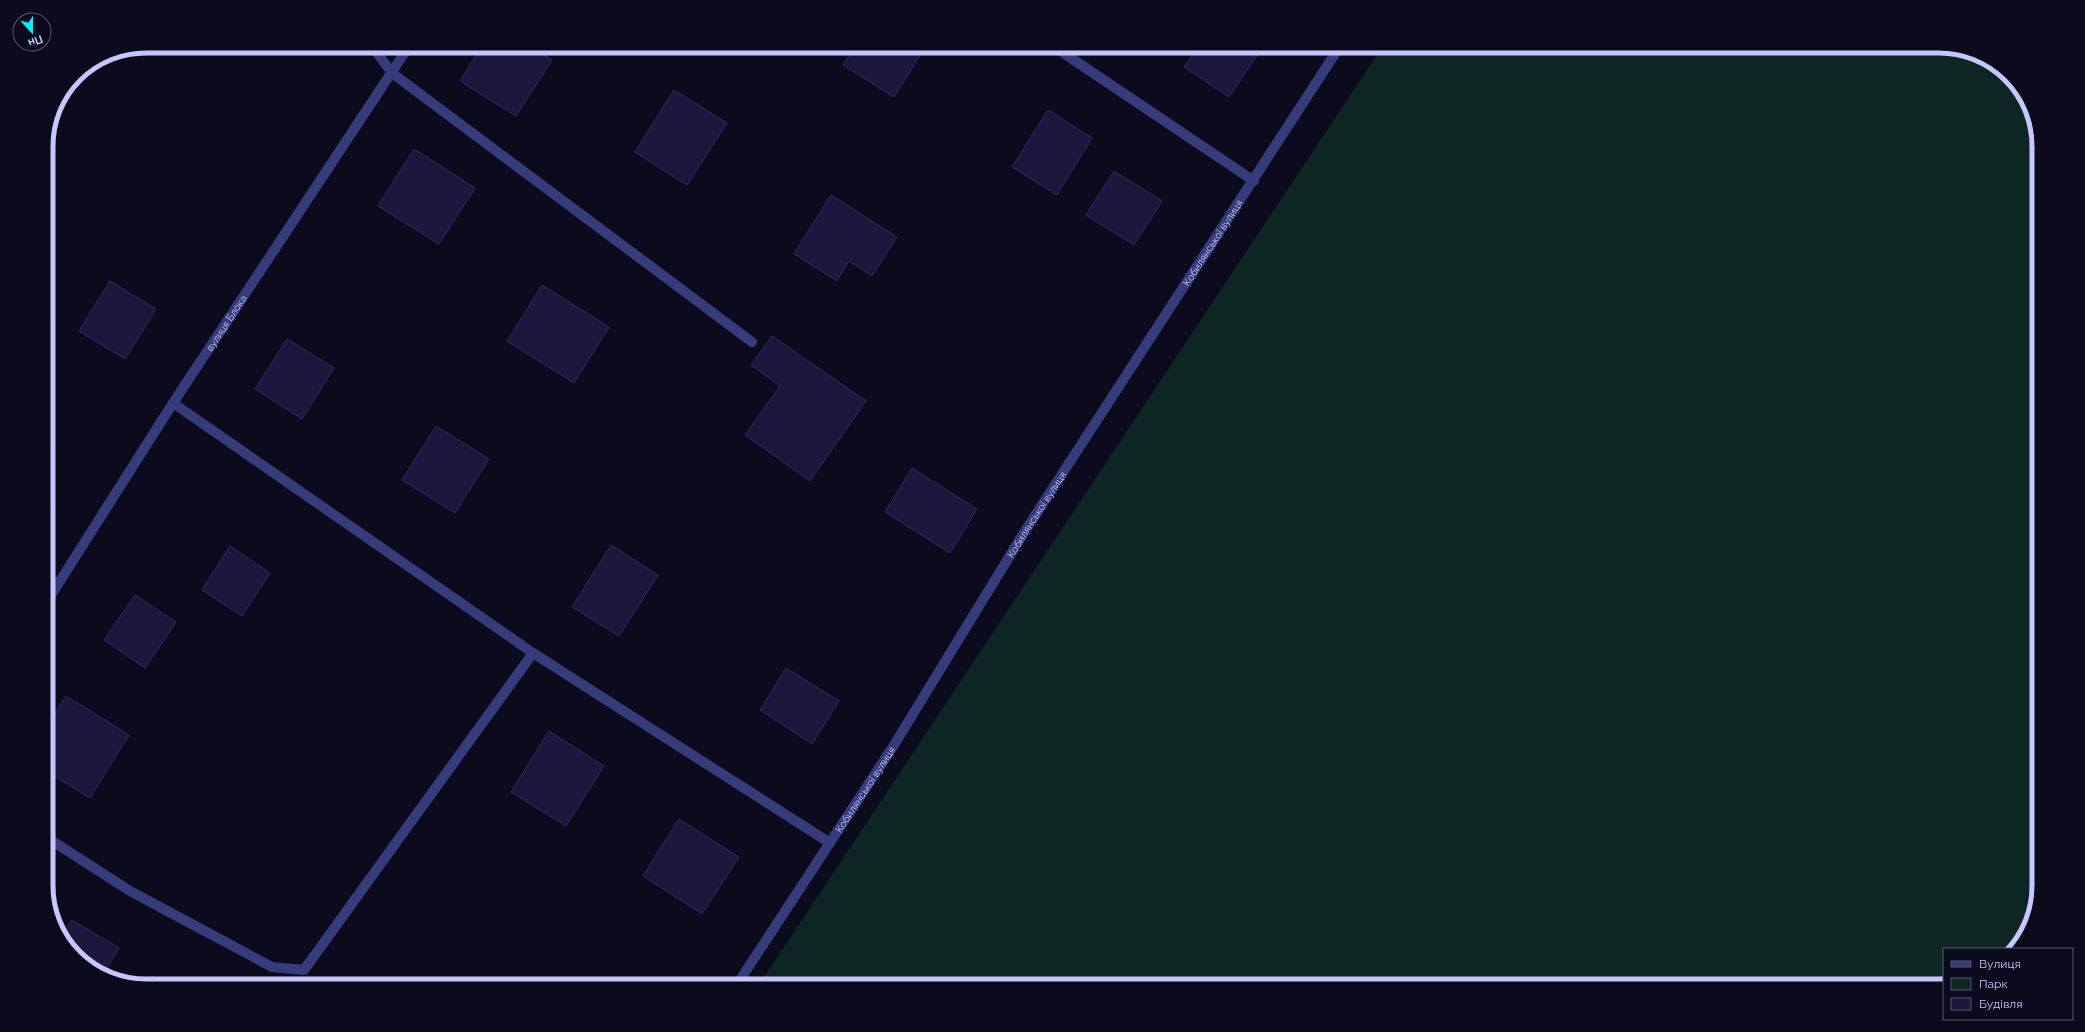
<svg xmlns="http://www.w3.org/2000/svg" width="2085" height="1032" font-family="Raleway,sans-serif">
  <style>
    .green { fill: #0e2623 }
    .building { fill: #1b173d; stroke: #2f296a }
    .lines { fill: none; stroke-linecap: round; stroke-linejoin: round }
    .street { stroke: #363b7c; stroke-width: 10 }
    .labels { text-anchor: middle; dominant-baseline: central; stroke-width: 4; stroke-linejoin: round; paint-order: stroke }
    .street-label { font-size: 10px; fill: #c7c7ff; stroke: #0c0b1d }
    .rim { fill: none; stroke: #c7c7ff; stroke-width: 5 }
  </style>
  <rect width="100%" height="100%" fill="#0c0b1d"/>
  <path class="green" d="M 1383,46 L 1939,46 L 1983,56 L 2022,90 L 2039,139 L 2039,886 L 2029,930 L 2012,949 L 1944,949 L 1944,985 L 1940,986 L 758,986 Z"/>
  <path class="building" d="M 482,46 L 529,46 L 552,60 L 516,116 L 460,81 Z
    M 855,46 L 926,46 L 894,97 L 843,65 Z
    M 1199,46 L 1263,46 L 1229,97 L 1184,67 Z
    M 674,90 L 727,123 L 687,185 L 635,152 Z
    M 1048,110 L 1092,138 L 1057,195 L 1012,167 Z
    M 414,149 L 475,188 L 439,244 L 378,206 Z
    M 1114,171 L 1162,201 L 1134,245 L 1086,215 Z
    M 831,195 L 897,237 L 872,276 L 849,261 L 837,281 L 794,254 Z
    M 110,281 L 156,309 L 125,359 L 79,331 Z
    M 542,285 L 609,327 L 574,383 L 507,341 Z
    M 772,336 L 866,401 L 810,481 L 745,435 L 780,386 L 751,365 Z
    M 287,339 L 334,368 L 302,419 L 255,389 Z
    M 436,426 L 489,459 L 455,513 L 402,480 Z
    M 912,468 L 977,509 L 950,553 L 885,512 Z
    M 611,545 L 658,575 L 619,636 L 572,607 Z
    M 230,546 L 270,573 L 242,616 L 202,590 Z
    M 135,595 L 176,622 L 145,668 L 104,640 Z
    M 786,668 L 839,701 L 812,744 L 760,710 Z
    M 66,696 L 129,735 L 90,798 L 46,771 L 46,728 Z
    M 549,731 L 604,766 L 566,826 L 511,792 Z
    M 679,819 L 739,857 L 702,914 L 643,876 Z
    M 72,920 L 119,948 L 102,976 L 63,942 L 61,937 Z
    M 152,976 L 168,986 L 146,986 Z"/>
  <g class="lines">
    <g class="street">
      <path d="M 372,46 L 392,73 L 752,342"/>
      <path d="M 1053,46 L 1254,181"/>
      <path d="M 173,403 L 533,653 L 830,843"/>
      <path id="s1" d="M 46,603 L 173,403 L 409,46"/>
      <path d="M 46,837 L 130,891 L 272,967 L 304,970 L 533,653"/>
      <path id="s2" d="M 736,986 L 894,745 L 1025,531 L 1340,46"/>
    </g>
  </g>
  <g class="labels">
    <g class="street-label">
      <text stroke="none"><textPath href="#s2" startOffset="883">Кобилянської вулиця</textPath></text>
      <text stroke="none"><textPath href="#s1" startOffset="333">вулиця Блока</textPath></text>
      <text stroke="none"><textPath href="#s2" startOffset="559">Кобилянської вулиця</textPath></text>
      <text stroke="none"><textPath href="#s2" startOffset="235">Кобилянської вулиця</textPath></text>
    </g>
  </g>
  <path d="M0 0H2085V1032H0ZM146 53H1939A93 93 0 0 1 2032 146V886A93 93 0 0 1 1939 979H146A93 93 0 0 1 53 886V146A93 93 0 0 1 146 53Z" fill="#0c0b1d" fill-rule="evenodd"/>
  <path class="rim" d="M146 53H1939A93 93 0 0 1 2032 146V886A93 93 0 0 1 1939 979H146A93 93 0 0 1 53 886V146A93 93 0 0 1 146 53Z"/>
  <rect x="1943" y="948" width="130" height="72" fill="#0c0b1d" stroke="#575677"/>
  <rect x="1951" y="961" width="20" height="6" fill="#363b7c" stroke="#575677"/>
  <text x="1979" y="968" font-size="12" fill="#c7c7ff">Вулиця</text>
  <rect x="1951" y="978" width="20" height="12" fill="#0e2623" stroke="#575677"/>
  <text x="1979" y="988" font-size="12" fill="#c7c7ff">Парк</text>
  <rect x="1951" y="998" width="20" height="12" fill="#1b173d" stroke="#575677"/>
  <text x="1979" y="1008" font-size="12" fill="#c7c7ff">Будівля</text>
  <g transform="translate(32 32) rotate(159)"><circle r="19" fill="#0c0b1d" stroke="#575677"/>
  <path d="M0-3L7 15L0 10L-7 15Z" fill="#00f2f1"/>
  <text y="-6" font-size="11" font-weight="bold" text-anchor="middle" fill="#c7c7ff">Пн</text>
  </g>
</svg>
